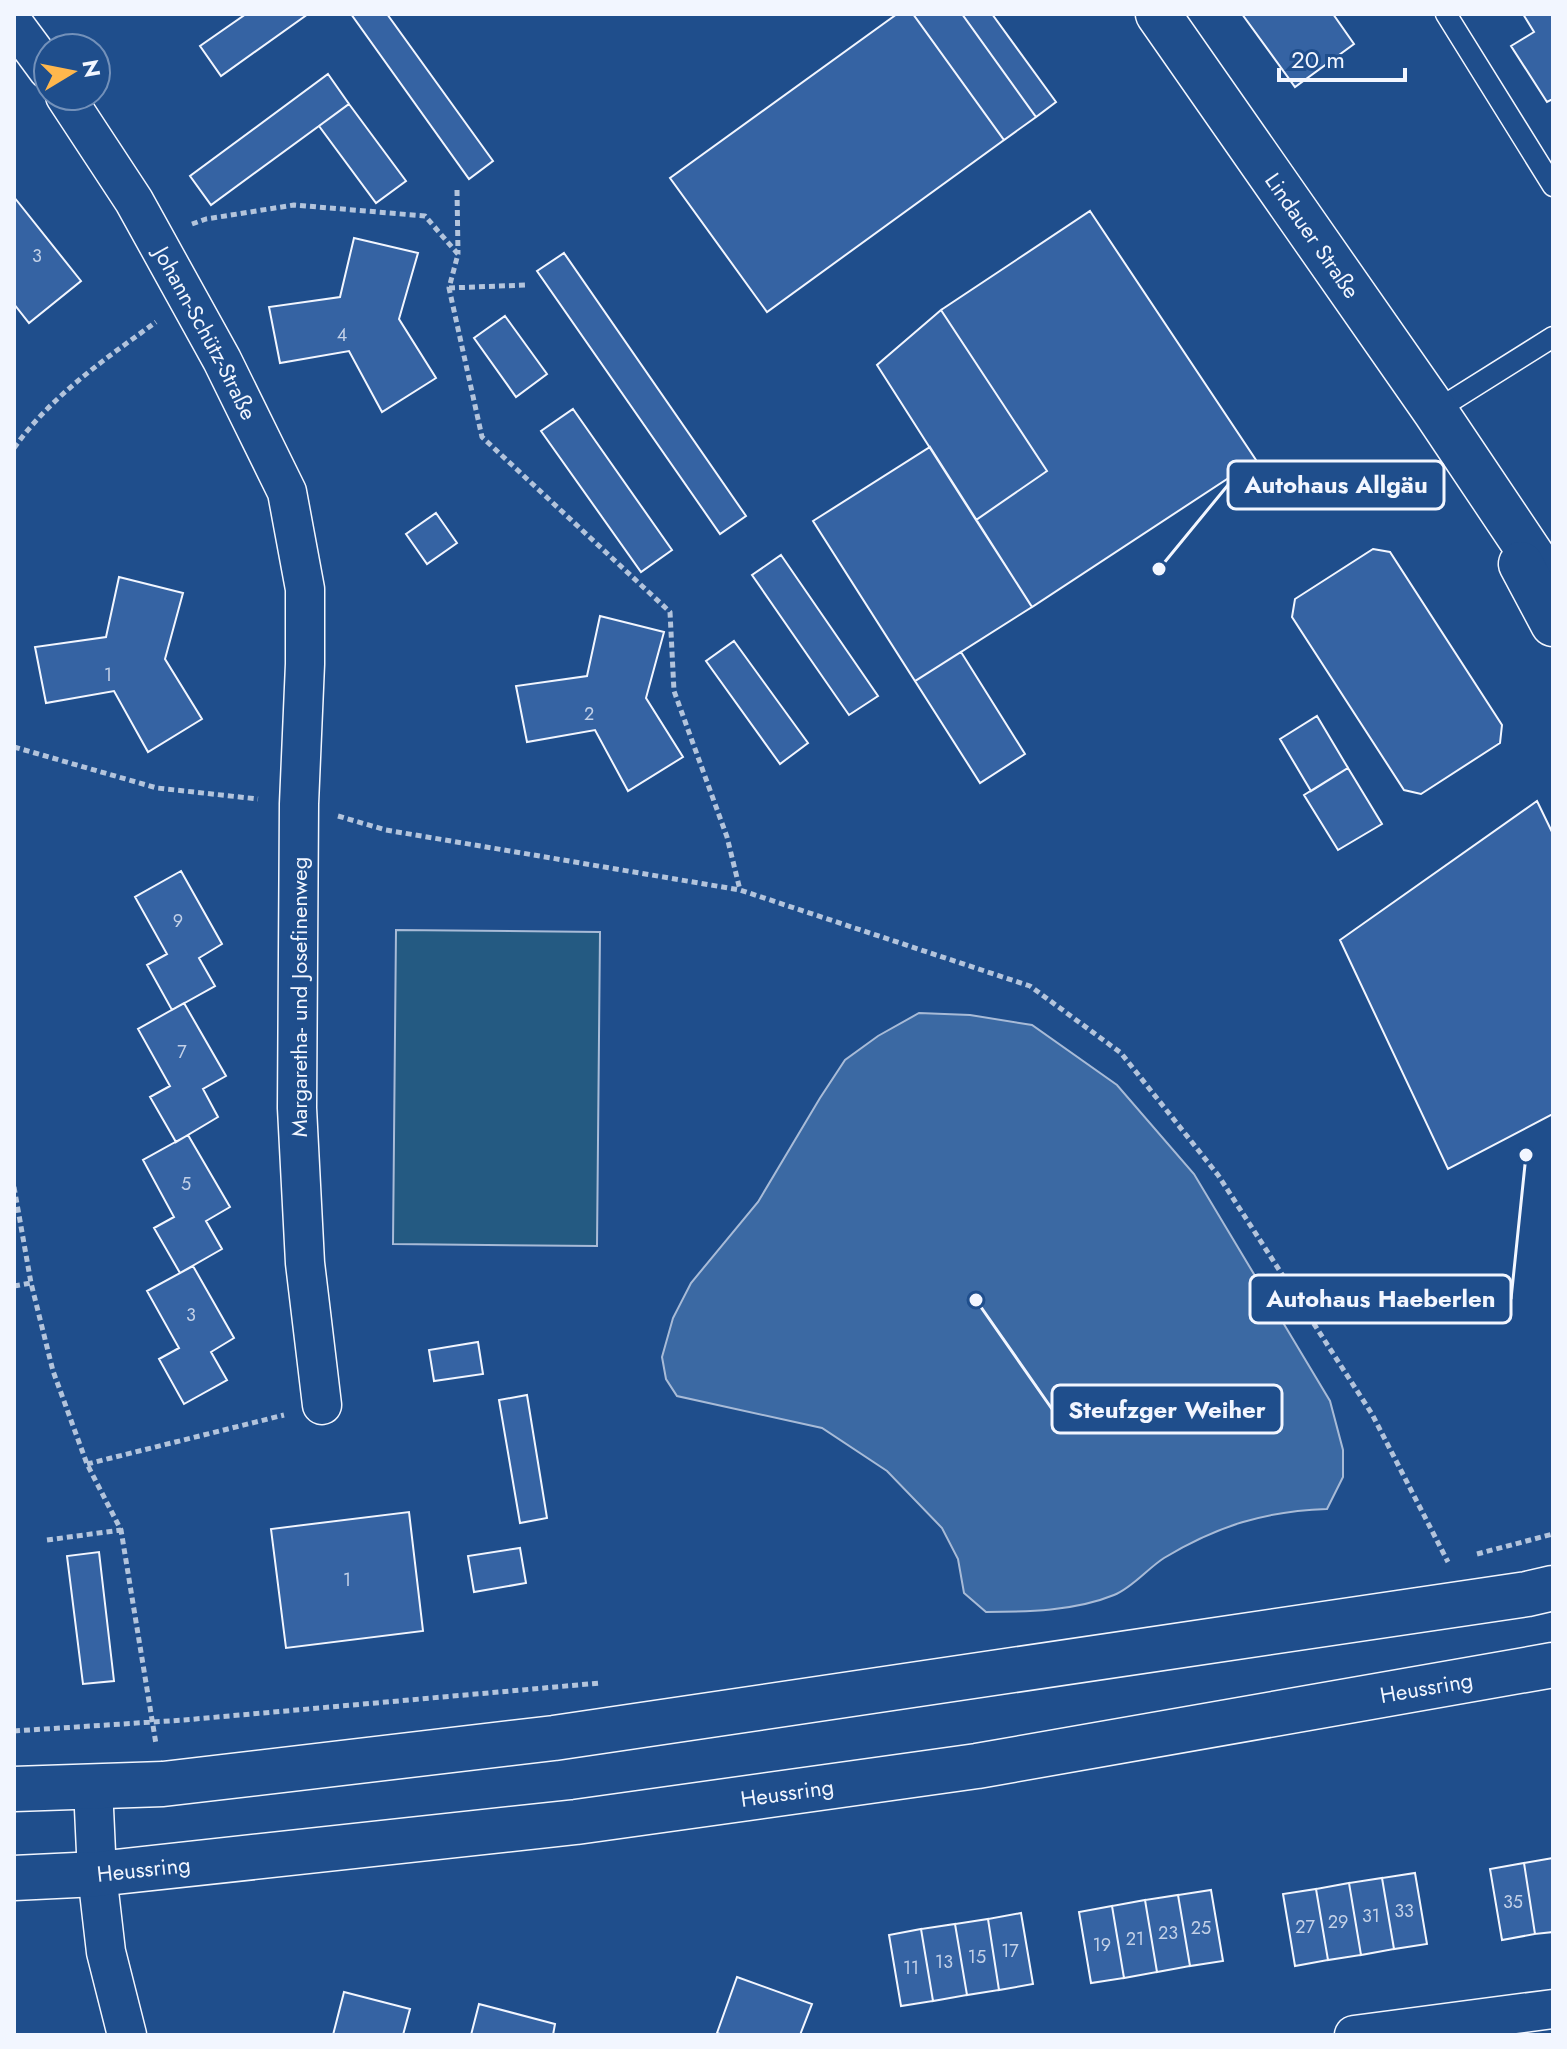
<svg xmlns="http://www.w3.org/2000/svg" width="1567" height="2049" font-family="Jost,sans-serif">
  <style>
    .pitch { fill: #245a82; stroke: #a8bbd7; stroke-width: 2 }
    .water { fill: #3b69a3; stroke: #a8bbd7; stroke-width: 2 }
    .building { fill: #3563a3; stroke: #f2f6ff; stroke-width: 2 }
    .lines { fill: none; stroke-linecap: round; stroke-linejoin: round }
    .service-casing { stroke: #f2f6ff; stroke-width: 23 }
    .minor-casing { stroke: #f2f6ff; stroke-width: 41 }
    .secondary-casing { stroke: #f2f6ff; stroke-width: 47 }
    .primary-casing { stroke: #f2f6ff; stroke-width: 47 }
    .path { stroke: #b3c4dc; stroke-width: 5; stroke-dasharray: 6 4; stroke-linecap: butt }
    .service { stroke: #1f4e8c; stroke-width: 20 }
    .minor { stroke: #1f4e8c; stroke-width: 38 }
    .secondary { stroke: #1f4e8c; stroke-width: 44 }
    .primary { stroke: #1f4e8c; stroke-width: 44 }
    .labels { text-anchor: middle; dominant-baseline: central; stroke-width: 6; stroke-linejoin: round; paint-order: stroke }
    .number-label { font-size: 18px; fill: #c3d1e8 }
    .street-label { font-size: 22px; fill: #f2f6ff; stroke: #1f4e8c }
    .leader { fill: none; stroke: #f2f6ff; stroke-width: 3 }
    .callout-dot { fill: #f2f6ff; stroke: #1f4e8c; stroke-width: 3 }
    .callout { fill: #1f4e8c; stroke: #f2f6ff; stroke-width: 3 }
    .callout-label { font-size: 24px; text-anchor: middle; font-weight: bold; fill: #f2f6ff }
  </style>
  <rect width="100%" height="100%" fill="#1f4e8c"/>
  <path class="pitch" d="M 396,930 L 600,932 L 597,1246 L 393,1244 Z"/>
  <path class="water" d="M 919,1013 L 970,1015 L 1032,1025 L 1117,1085 L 1194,1174 L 1330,1401 L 1343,1450 L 1343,1477 L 1327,1509 C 1265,1511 1217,1526 1164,1558 C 1147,1569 1132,1588 1114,1595 C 1075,1611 1027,1612 986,1612 L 964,1593 L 958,1559 L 942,1528 L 887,1471 L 822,1428 L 677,1396 L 666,1379 L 662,1357 L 673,1318 L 691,1283 L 758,1202 L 820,1098 L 845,1060 L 878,1036 Z"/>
  <path class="building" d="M 246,14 L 308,14 L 221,76 L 200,46 Z
    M 351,14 L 387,14 L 493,161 L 469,179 Z
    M 897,14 L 913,14 L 1004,140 L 767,312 L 670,178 Z
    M 913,14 L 962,14 L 1036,117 L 1004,140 Z
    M 962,14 L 992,14 L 1056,102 L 1036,117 Z
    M 1242,14 L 1333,14 L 1354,44 L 1295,87 Z
    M 1523,14 L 1553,14 L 1553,99 L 1547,102 L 1511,46 L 1534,32 Z
    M 328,74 L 349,104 L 211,205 L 190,176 Z
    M 349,104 L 406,181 L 376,203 L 319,126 Z
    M 14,197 L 81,281 L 29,323 L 14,304 Z
    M 1090,211 L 1256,460 L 1032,607 L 976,520 L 1047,471 L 941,310 Z
    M 354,238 L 418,253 L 399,319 L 436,378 L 382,412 L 349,351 L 280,363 L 269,307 L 340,297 Z
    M 564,253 L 746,516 L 720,534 L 537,271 Z
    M 941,310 L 1047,471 L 976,520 L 877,365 Z
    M 505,316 L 547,374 L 516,397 L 474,338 Z
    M 573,409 L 672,550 L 641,572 L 541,431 Z
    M 930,447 L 1032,607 L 915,681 L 813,521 Z
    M 436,513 L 457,543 L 427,564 L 406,534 Z
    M 1373,549 L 1390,552 L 1502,725 L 1500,743 L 1421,794 L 1404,790 L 1292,617 L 1295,599 Z
    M 781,555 L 878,696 L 849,715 L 752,575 Z
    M 119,577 L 183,593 L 165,659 L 202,719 L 148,752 L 114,691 L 46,703 L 35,647 L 106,637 Z
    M 600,616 L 664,632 L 646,698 L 683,757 L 628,791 L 595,730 L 527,742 L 516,686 L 587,676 Z
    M 734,641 L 808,743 L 780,764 L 706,661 Z
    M 961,652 L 1025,754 L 980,783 L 915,681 Z
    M 1317,716 L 1348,768 L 1311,791 L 1280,739 Z
    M 1348,768 L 1382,824 L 1338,850 L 1304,795 Z
    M 1537,801 L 1553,834 L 1553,1114 L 1448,1169 L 1340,940 Z
    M 181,871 L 222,944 L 199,958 L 215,986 L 172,1010 L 147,965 L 167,954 L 135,897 Z
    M 184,1003 L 226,1076 L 203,1089 L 218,1117 L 176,1142 L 150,1097 L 170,1086 L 138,1029 Z
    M 188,1135 L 230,1207 L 206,1221 L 222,1249 L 180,1273 L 154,1228 L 174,1217 L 143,1160 Z
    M 193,1266 L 234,1338 L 211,1352 L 227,1380 L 184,1404 L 159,1359 L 179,1348 L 147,1291 Z
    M 478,1342 L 483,1374 L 434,1381 L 429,1350 Z
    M 527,1395 L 547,1518 L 520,1523 L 499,1400 Z
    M 409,1512 L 423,1631 L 286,1648 L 271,1529 Z
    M 520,1548 L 526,1583 L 474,1592 L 468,1556 Z
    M 99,1552 L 114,1681 L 83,1684 L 67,1556 Z
    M 1553,1858 L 1553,1932 L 1535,1934 L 1524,1863 Z
    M 1524,1863 L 1535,1934 L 1502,1940 L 1490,1869 Z
    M 1415,1873 L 1427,1944 L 1394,1949 L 1382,1878 Z
    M 1382,1878 L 1394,1949 L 1361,1955 L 1349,1883 Z
    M 1349,1883 L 1361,1955 L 1328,1960 L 1316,1889 Z
    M 1316,1889 L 1328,1960 L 1295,1966 L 1283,1894 Z
    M 1211,1890 L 1223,1961 L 1190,1966 L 1178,1895 Z
    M 1178,1895 L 1190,1966 L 1157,1972 L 1145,1900 Z
    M 1145,1900 L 1157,1972 L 1124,1978 L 1112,1906 Z
    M 1112,1906 L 1124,1978 L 1091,1983 L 1079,1912 Z
    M 1021,1913 L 1033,1984 L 999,1990 L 988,1919 Z
    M 988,1919 L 999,1990 L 967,1995 L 955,1924 Z
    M 955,1924 L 967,1995 L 933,2001 L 921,1929 Z
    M 921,1929 L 933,2001 L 901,2006 L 889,1935 Z
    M 737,1977 L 812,2004 L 800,2035 L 723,2035 L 717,2033 Z
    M 344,1992 L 410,2009 L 403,2035 L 333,2035 Z
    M 479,2004 L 555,2024 L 553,2035 L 471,2035 Z"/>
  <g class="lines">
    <g class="service-casing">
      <path id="service" d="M 1446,14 L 1553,186
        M 1435,411 L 1553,337"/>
    </g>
    <g class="minor-casing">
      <g id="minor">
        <path d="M 14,24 L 48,70"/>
        <path id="s1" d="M 65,96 L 134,201 L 222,360 L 287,492 L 305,589 L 305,664 L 299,804 L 297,1108 L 305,1263 L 322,1405"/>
        <path d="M 93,1787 L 97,1874 L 106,1952 L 127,2035"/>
        <path d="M 1354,2035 L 1553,2009"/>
      </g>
    </g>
    <g class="secondary-casing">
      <g id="secondary">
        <path id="s2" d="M 1158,14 L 1435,411 L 1553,587"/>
        <path d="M 1521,564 L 1553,624"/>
      </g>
    </g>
    <g class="primary-casing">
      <g id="primary">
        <path d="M 14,1789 L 163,1784 L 554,1738 L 1527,1594 L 1553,1588"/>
        <path id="s3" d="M 14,1878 L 97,1874 L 576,1822 L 977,1766 L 1553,1665"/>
      </g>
    </g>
    <path class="path" d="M 457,190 L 458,253
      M 192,224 L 206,219 L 294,205 L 425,216 L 458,254 L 449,288 L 482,437 L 670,612 L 674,691 L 727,837 L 740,890
      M 449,288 L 526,285
      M 14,448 C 51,396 105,359 156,322
      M 14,747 L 157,788 L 258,799
      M 338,816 L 386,830 L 740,890 L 1030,986 L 1121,1053 L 1218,1175 L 1372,1414 L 1448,1562
      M 14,1187 L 31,1283 L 53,1371 L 87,1464 L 121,1530 L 156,1744
      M 14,1286 L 31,1283
      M 87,1464 L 284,1415
      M 47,1540 L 121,1530
      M 1477,1554 L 1553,1534
      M 14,1731 L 184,1720 L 600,1683"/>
    <use href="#service" class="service"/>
    <use href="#minor" class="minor"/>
    <use href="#secondary" class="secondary"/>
    <use href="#primary" class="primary"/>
  </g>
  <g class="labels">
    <g class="number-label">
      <text x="37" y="256">3</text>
      <text x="342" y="335">4</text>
      <text x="108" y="675">1</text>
      <text x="589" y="714">2</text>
      <text x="178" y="921">9</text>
      <text x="182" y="1052">7</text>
      <text x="186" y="1184">5</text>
      <text x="191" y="1315">3</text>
      <text x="347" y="1580">1</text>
      <text x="1513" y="1902">35</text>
      <text x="1404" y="1911">33</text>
      <text x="1371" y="1916">31</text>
      <text x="1338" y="1922">29</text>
      <text x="1305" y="1927">27</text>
      <text x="1201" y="1928">25</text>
      <text x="1168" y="1933">23</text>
      <text x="1135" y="1939">21</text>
      <text x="1102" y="1945">19</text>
      <text x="1010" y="1951">17</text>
      <text x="977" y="1957">15</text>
      <text x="944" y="1962">13</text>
      <text x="911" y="1968">11</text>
    </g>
    <g class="street-label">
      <text stroke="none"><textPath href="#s2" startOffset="270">Lindauer Straße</textPath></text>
      <text stroke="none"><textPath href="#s1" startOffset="276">Johann-Schütz-Straße</textPath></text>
      <text transform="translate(299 997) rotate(-90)">Margaretha- und Josefinenweg</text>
      <text stroke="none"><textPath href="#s3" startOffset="1426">Heussring</textPath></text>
      <text stroke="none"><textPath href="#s3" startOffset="778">Heussring</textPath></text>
      <text stroke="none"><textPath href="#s3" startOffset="130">Heussring</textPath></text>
    </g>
  </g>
  <path class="leader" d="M1159 569L1228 485M1526 1155L1511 1299M976 1300L1052 1409"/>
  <g class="callout-dot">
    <circle cx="1159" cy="569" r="8"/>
    <circle cx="1526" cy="1155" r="8"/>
    <circle cx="976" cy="1300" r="8"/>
  </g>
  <g class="callout">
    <rect x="1228" y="461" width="216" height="48" rx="8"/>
    <rect x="1250" y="1275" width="261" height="48" rx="8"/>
    <rect x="1052" y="1385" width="230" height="48" rx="8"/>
  </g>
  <g class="callout-label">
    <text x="1336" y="493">Autohaus Allgäu</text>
    <text x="1381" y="1307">Autohaus Haeberlen</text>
    <text x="1167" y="1418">Steufzger Weiher</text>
  </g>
  <rect width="1567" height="2049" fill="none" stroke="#f2f6ff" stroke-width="32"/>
  <g transform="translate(72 72) rotate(80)"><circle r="38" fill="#1f4e8c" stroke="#7391ba" stroke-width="2"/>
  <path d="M0-6L14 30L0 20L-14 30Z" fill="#ffb74d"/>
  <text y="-12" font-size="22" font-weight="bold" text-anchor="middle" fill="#f2f6ff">N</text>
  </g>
  <path d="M1279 68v12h126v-12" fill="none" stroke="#f2f6ff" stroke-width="4"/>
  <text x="1291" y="68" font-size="24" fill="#f2f6ff" stroke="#1f4e8c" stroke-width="6" paint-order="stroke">20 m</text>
</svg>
